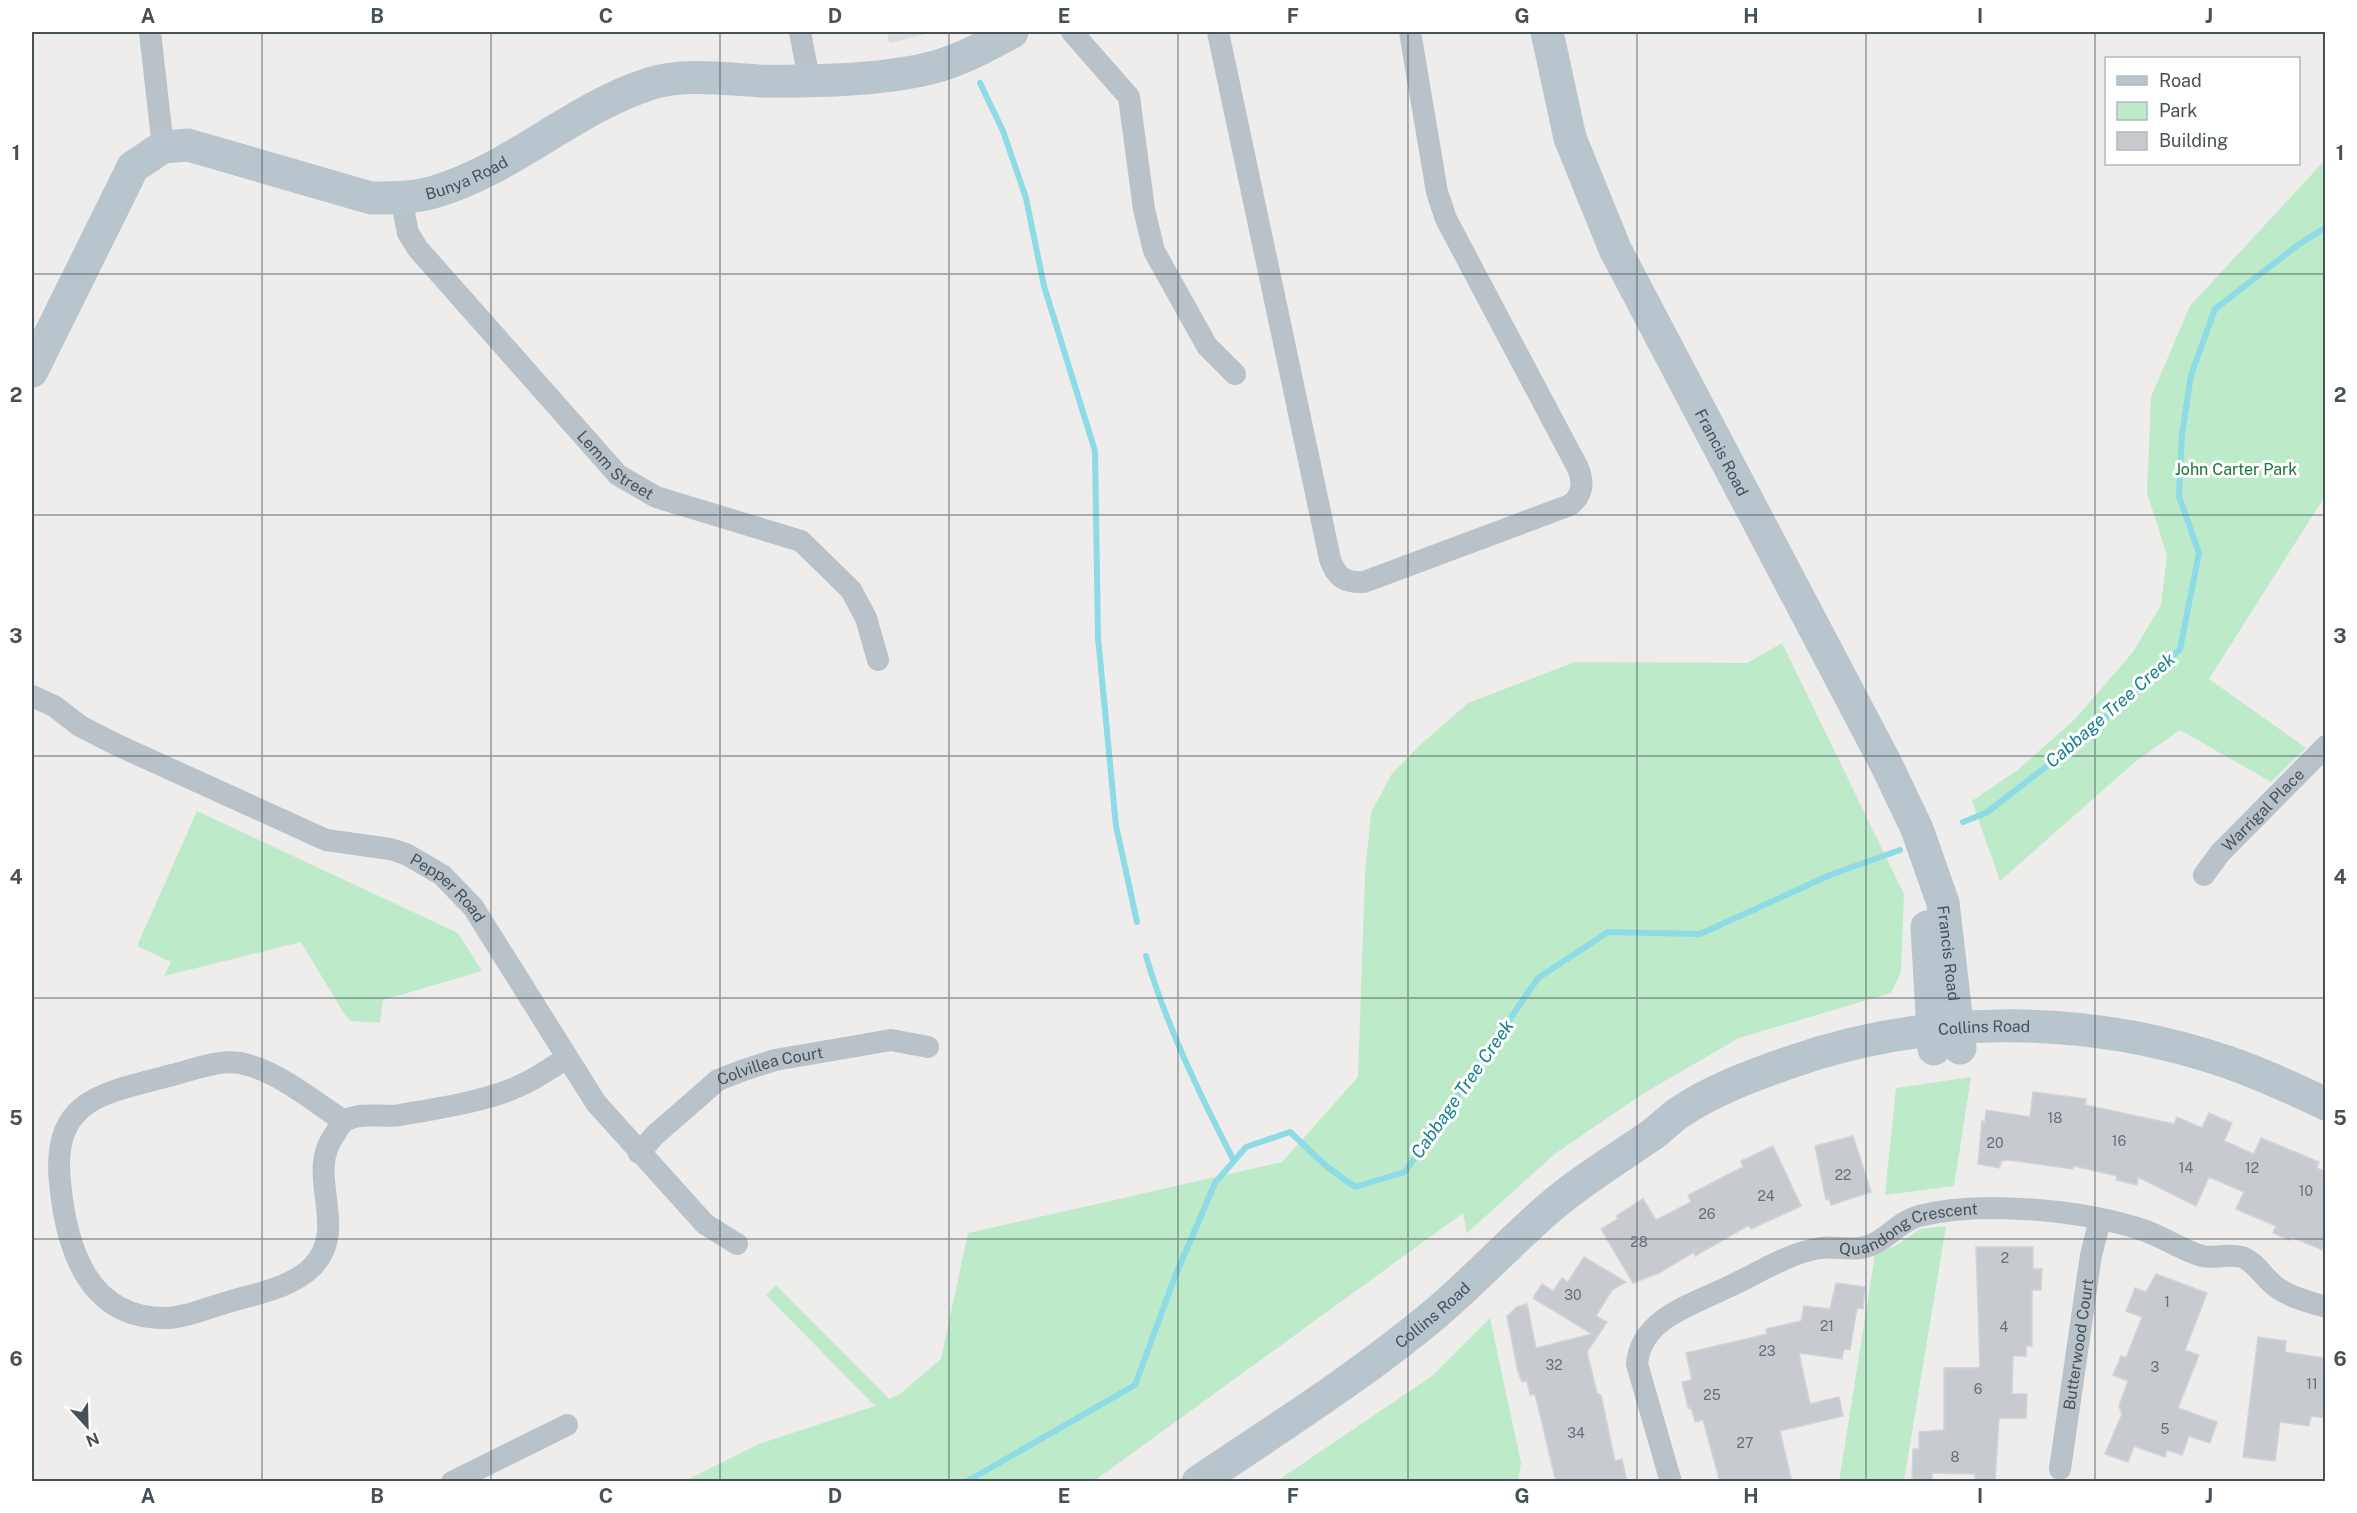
<svg xmlns="http://www.w3.org/2000/svg" width="2357" height="1513" font-family="'Public Sans',sans-serif">
  <style>
    .education { fill: #e0ddde }
    .green { fill: #bdeac9 }
    .lines { fill: none; stroke-linecap: round; stroke-linejoin: round }
    .stream { stroke: #8ddbe4; stroke-width: 6 }
    .building { fill: #c7cacf; stroke: #d0d3d7; stroke-width: 1.5 }
    .street { stroke: #b8c2c8; stroke-width: 22 }
    .secondary { stroke: #b9c5cd; stroke-width: 33 }
    .grid { fill: none; stroke: #465158; stroke-width: 1.5; stroke-opacity: 0.55 }
    .labels { text-anchor: middle; dominant-baseline: central; stroke-width: 6; stroke-linejoin: round; paint-order: stroke }
    .number-label { font-size: 14px; fill: #666f76 }
    .street-label { font-size: 16px; fill: #465158; stroke: #fff }
    .park-label { font-size: 16px; fill: #1e723f; stroke: #fff }
    .water-label { font-size: 18px; font-style: italic; fill: #16818c; stroke: #fff }
    .neatline { fill: none; stroke: #465158; stroke-width: 2 }
    .grid-label { font-size: 20px; text-anchor: middle; font-weight: bold; fill: #465158 }
  </style>
  <rect width="100%" height="100%" fill="#efecec"/>
  <path class="education" d="M 887,32 L 935,32 L 889,43 Z"/>
  <path class="green" d="M 2325,160 L 2325,496 L 2209,679 L 2306,748 L 2271,782 L 2180,730 L 2136,761 L 2000,881 L 1972,801 L 2019,769 L 2075,719 L 2133,652 L 2161,605 L 2167,555 L 2147,493 L 2151,397 L 2190,306 Z
    M 1782,643 L 1904,894 L 1901,972 L 1891,993 L 1739,1038 L 1644,1093 L 1556,1153 L 1467,1233 L 1463,1213 L 1094,1481 L 685,1481 L 759,1444 L 875,1406 L 766,1295 L 776,1285 L 889,1399 L 900,1394 L 941,1359 L 968,1233 L 1282,1162 L 1358,1077 L 1365,874 L 1371,813 L 1391,775 L 1419,746 L 1468,703 L 1575,662 L 1747,663 Z
    M 197,811 L 458,933 L 482,971 L 383,1000 L 380,1023 L 351,1021 L 345,1015 L 301,942 L 164,976 L 171,962 L 137,946 Z
    M 1971,1077 L 1954,1186 L 1885,1195 L 1896,1088 Z
    M 1946,1226 L 1904,1481 L 1839,1482 L 1875,1255 L 1895,1246 L 1920,1229 Z
    M 1490,1318 L 1521,1463 L 1518,1481 L 1277,1481 L 1432,1376 Z"/>
  <g class="lines">
    <path class="stream" d="M 980,83 L 1003,131 L 1026,198 L 1044,286 L 1095,451 L 1098,637 L 1116,826 L 1137,922
      M 1963,822 L 1986,813 L 2082,739 L 2180,649 L 2199,553 L 2179,496 L 2182,435 L 2191,375 L 2215,309 L 2298,245 L 2326,227
      M 1146,956 C 1167,1027 1200,1095 1234,1161
      M 966,1482 L 1135,1385 L 1176,1274 L 1215,1183 L 1246,1147 L 1290,1132 L 1326,1166 L 1355,1187 L 1405,1172 L 1538,978 L 1608,932 L 1700,934 L 1830,875 L 1900,850"/>
  </g>
  <path class="building" d="M 2033,1092 L 2086,1099 L 2085,1105 L 2174,1124 L 2177,1117 L 2202,1128 L 2209,1113 L 2232,1123 L 2224,1141 L 2254,1154 L 2261,1138 L 2319,1162 L 2317,1168 L 2325,1171 L 2325,1251 L 2291,1237 L 2290,1240 L 2273,1233 L 2276,1226 L 2236,1209 L 2244,1192 L 2209,1177 L 2196,1206 L 2138,1177 L 2137,1185 L 2116,1180 L 2117,1176 L 2074,1166 L 2073,1169 L 2009,1160 L 2002,1161 L 1999,1168 L 1978,1164 L 1982,1121 L 1985,1122 L 1986,1110 L 2030,1117 Z
    M 1853,1136 L 1871,1192 L 1831,1205 L 1829,1199 L 1826,1200 L 1815,1146 Z
    M 1773,1146 L 1801,1206 L 1751,1229 L 1749,1225 L 1695,1256 L 1694,1252 L 1659,1273 L 1633,1283 L 1601,1229 L 1618,1219 L 1616,1216 L 1643,1199 L 1656,1220 L 1691,1202 L 1688,1195 L 1743,1167 L 1741,1161 Z
    M 1976,1247 L 2033,1247 L 2033,1269 L 2042,1269 L 2041,1290 L 2032,1290 L 2032,1346 L 2026,1346 L 2026,1356 L 2013,1356 L 2012,1394 L 2027,1394 L 2026,1418 L 1999,1418 L 1995,1482 L 1975,1482 L 1975,1474 L 1932,1473 L 1932,1482 L 1912,1482 L 1913,1449 L 1919,1449 L 1919,1432 L 1944,1430 L 1944,1368 L 1980,1368 Z
    M 1584,1257 L 1626,1282 L 1612,1290 L 1596,1316 L 1607,1322 L 1587,1352 L 1597,1393 L 1601,1395 L 1615,1461 L 1622,1459 L 1627,1482 L 1556,1482 L 1535,1394 L 1530,1395 L 1527,1381 L 1522,1382 L 1518,1372 L 1507,1316 L 1517,1307 L 1527,1304 L 1536,1348 L 1592,1334 L 1533,1298 L 1542,1284 L 1553,1291 L 1562,1278 L 1568,1282 Z
    M 2156,1274 L 2207,1293 L 2185,1350 L 2199,1355 L 2178,1408 L 2217,1422 L 2210,1443 L 2189,1436 L 2182,1455 L 2167,1450 L 2165,1457 L 2134,1446 L 2128,1462 L 2105,1454 L 2122,1414 L 2119,1406 L 2128,1381 L 2113,1375 L 2121,1356 L 2126,1358 L 2142,1317 L 2126,1311 L 2135,1288 L 2146,1292 Z
    M 1836,1283 L 1865,1287 L 1863,1309 L 1857,1308 L 1850,1350 L 1844,1349 L 1842,1359 L 1799,1353 L 1810,1404 L 1839,1397 L 1843,1416 L 1780,1431 L 1792,1482 L 1720,1482 L 1703,1420 L 1695,1422 L 1691,1407 L 1688,1408 L 1682,1382 L 1692,1380 L 1686,1353 L 1767,1334 L 1766,1329 L 1801,1321 L 1804,1306 L 1830,1309 Z
    M 2258,1337 L 2286,1341 L 2285,1352 L 2325,1358 L 2325,1418 L 2311,1416 L 2309,1426 L 2280,1422 L 2275,1461 L 2243,1457 Z"/>
  <g class="lines">
    <g class="street">
      <path d="M 150,32 L 163,147"/>
      <path d="M 800,32 L 809,79"/>
      <path d="M 1072,32 L 1129,97 L 1144,209 L 1154,251 L 1207,346 L 1235,374"/>
      <path d="M 1218,32 L 1330,559 C 1336,578 1346,583 1364,582 L 1570,505 C 1583,495 1584,483 1578,468 L 1446,219 L 1437,192 L 1410,32"/>
      <path id="s1" d="M 401,198 L 408,233 L 418,249 L 618,475 L 656,497 L 801,541 L 851,590 L 866,618 L 878,660"/>
      <path id="s2" d="M 32,696 L 54,706 L 80,726 L 115,744 L 326,840 L 390,849 L 406,854 L 442,875 L 473,907 L 596,1103 L 705,1224 L 737,1244"/>
      <path id="s3" d="M 2204,875 L 2220,853 L 2326,746"/>
      <path d="M 344,1121 C 314,1102 283,1075 248,1065 C 223,1057 196,1069 172,1075 C 106,1093 51,1097 60,1182 C 66,1248 88,1320 168,1318 C 188,1317 212,1306 232,1301 C 259,1293 293,1287 313,1266 C 350,1227 304,1174 335,1134 C 337,1130 341,1124 345,1121 C 361,1111 383,1118 400,1115 C 434,1109 489,1101 519,1086 C 536,1079 552,1067 567,1058"/>
      <path id="s4" d="M 639,1153 L 655,1135 L 718,1080 L 744,1070 L 775,1060 L 891,1040 L 928,1047"/>
      <path id="s5" d="M 2060,1469 L 2091,1255 L 2100,1220"/>
      <path d="M 452,1482 L 567,1425"/>
      <path id="s6" d="M 1671,1482 L 1637,1364 C 1641,1318 1692,1305 1728,1287 C 1757,1274 1788,1253 1820,1248 C 1835,1246 1850,1251 1865,1247 C 1886,1242 1897,1222 1919,1216 C 1981,1200 2083,1210 2143,1230 C 2164,1237 2181,1250 2202,1256 C 2215,1259 2228,1253 2242,1257 C 2256,1262 2264,1278 2276,1287 C 2290,1297 2309,1302 2326,1307"/>
    </g>
    <g class="secondary">
      <path id="s7" d="M 1547,32 L 1570,138 L 1615,249 L 1886,764 L 1917,829 L 1943,903 L 1960,1048"/>
      <path id="s8" d="M 32,371 L 133,167 L 163,147 L 188,145 L 371,198 C 392,198 413,198 434,192 C 511,170 572,109 649,84 C 684,73 725,79 762,81 C 812,82 890,80 938,66 C 965,58 988,45 1012,32"/>
      <path d="M 1927,927 L 1934,1049"/>
      <path id="s9" d="M 1198,1482 C 1278,1428 1361,1376 1435,1314 C 1474,1281 1509,1243 1548,1209 C 1580,1181 1617,1159 1653,1134 C 1661,1128 1669,1120 1677,1114 C 1710,1091 1751,1076 1788,1063 C 1923,1015 2076,1014 2212,1057 C 2251,1069 2288,1086 2326,1104"/>
    </g>
  </g>
  <path class="grid" d="M 262,32 L 262,1482M 491,32 L 491,1482M 720,32 L 720,1482M 949,32 L 949,1482M 1178,32 L 1178,1482M 1408,32 L 1408,1482M 1637,32 L 1637,1482M 1866,32 L 1866,1482M 2095,32 L 2095,1482M 32,274 L 2326,274M 32,515 L 2326,515M 32,756 L 2326,756M 32,998 L 2326,998M 32,1239 L 2326,1239"/>
  <g class="labels">
    <g class="number-label">
      <text x="2055" y="1118">18</text>
      <text x="2119" y="1141">16</text>
      <text x="1995" y="1143">20</text>
      <text x="2186" y="1168">14</text>
      <text x="2252" y="1168">12</text>
      <text x="1843" y="1175">22</text>
      <text x="2306" y="1191">10</text>
      <text x="1766" y="1196">24</text>
      <text x="1707" y="1214">26</text>
      <text x="1639" y="1242">28</text>
      <text x="2005" y="1258">2</text>
      <text x="1573" y="1295">30</text>
      <text x="2167" y="1302">1</text>
      <text x="1827" y="1326">21</text>
      <text x="2004" y="1327">4</text>
      <text x="1767" y="1351">23</text>
      <text x="1554" y="1365">32</text>
      <text x="2155" y="1367">3</text>
      <text x="2312" y="1384">11</text>
      <text x="1978" y="1389">6</text>
      <text x="1712" y="1395">25</text>
      <text x="2165" y="1429">5</text>
      <text x="1576" y="1433">34</text>
      <text x="1745" y="1443">27</text>
      <text x="1955" y="1457">8</text>
    </g>
    <g class="street-label">
      <text stroke="none"><textPath href="#s8" startOffset="578">Bunya Road</textPath></text>
      <text stroke="none"><textPath href="#s7" startOffset="458">Francis Road</textPath></text>
      <text stroke="none"><textPath href="#s1" startOffset="348">Lemm Street</textPath></text>
      <text stroke="none"><textPath href="#s3" startOffset="88">Warrigal Place</textPath></text>
      <text stroke="none"><textPath href="#s2" startOffset="464">Pepper Road</textPath></text>
      <text stroke="none"><textPath href="#s7" startOffset="1011">Francis Road</textPath></text>
      <text stroke="none"><textPath href="#s9" startOffset="928">Collins Road</textPath></text>
      <text stroke="none"><textPath href="#s4" startOffset="162">Colvillea Court</textPath></text>
      <text stroke="none"><textPath href="#s6" startOffset="442">Quandong Crescent</textPath></text>
      <text stroke="none"><textPath href="#s9" startOffset="288">Collins Road</textPath></text>
      <text stroke="none"><textPath href="#s5" startOffset="126">Butterwood Court</textPath></text>
    </g>
    <g class="park-label">
      <text x="2236" y="469">John Carter Park</text>
    </g>
    <g class="water-label">
      <text transform="translate(2110 710) rotate(-41)">Cabbage Tree Creek</text>
      <text transform="translate(1462 1089) rotate(-55)">Cabbage Tree Creek</text>
    </g>
  </g>
  <rect width="2357" height="1513" fill="none" stroke="#ffffff" stroke-width="66"/>
  <rect x="2105" y="57" width="195" height="108" fill="#ffffff" stroke="#b5b9bc" stroke-width="1.5"/>
  <rect x="2117" y="76" width="30" height="9" fill="#b9c5cd" stroke="#b5b9bc" stroke-width="1.5"/>
  <text x="2159" y="87" font-size="18" fill="#465158">Road</text>
  <rect x="2117" y="102" width="30" height="18" fill="#bdeac9" stroke="#b5b9bc" stroke-width="1.5"/>
  <text x="2159" y="117" font-size="18" fill="#465158">Park</text>
  <rect x="2117" y="132" width="30" height="18" fill="#c7cacf" stroke="#b5b9bc" stroke-width="1.5"/>
  <text x="2159" y="147" font-size="18" fill="#465158">Building</text>
  <g transform="translate(87 1426) rotate(158)" stroke="#ffffff" stroke-width="4.5" paint-order="stroke">
  <path d="M0-4.5L10 22L0 15L-10 22Z" fill="#465158"/>
  <text y="-9" font-size="16" font-weight="bold" text-anchor="middle" fill="#465158">N</text>
  </g>
  <rect x="33" y="33" width="2291" height="1447" class="neatline"/>
  <g class="grid-label">
    <text x="148" y="23">A</text>
    <text x="377" y="23">B</text>
    <text x="606" y="23">C</text>
    <text x="835" y="23">D</text>
    <text x="1064" y="23">E</text>
    <text x="1293" y="23">F</text>
    <text x="1522" y="23">G</text>
    <text x="1751" y="23">H</text>
    <text x="1980" y="23">I</text>
    <text x="2209" y="23">J</text>
    <text x="16" y="160">1</text>
    <text x="2340" y="160">1</text>
    <text x="16" y="402">2</text>
    <text x="2340" y="402">2</text>
    <text x="16" y="643">3</text>
    <text x="2340" y="643">3</text>
    <text x="16" y="884">4</text>
    <text x="2340" y="884">4</text>
    <text x="16" y="1125">5</text>
    <text x="2340" y="1125">5</text>
    <text x="16" y="1366">6</text>
    <text x="2340" y="1366">6</text>
    <text x="148" y="1503">A</text>
    <text x="377" y="1503">B</text>
    <text x="606" y="1503">C</text>
    <text x="835" y="1503">D</text>
    <text x="1064" y="1503">E</text>
    <text x="1293" y="1503">F</text>
    <text x="1522" y="1503">G</text>
    <text x="1751" y="1503">H</text>
    <text x="1980" y="1503">I</text>
    <text x="2209" y="1503">J</text>
  </g>
</svg>
